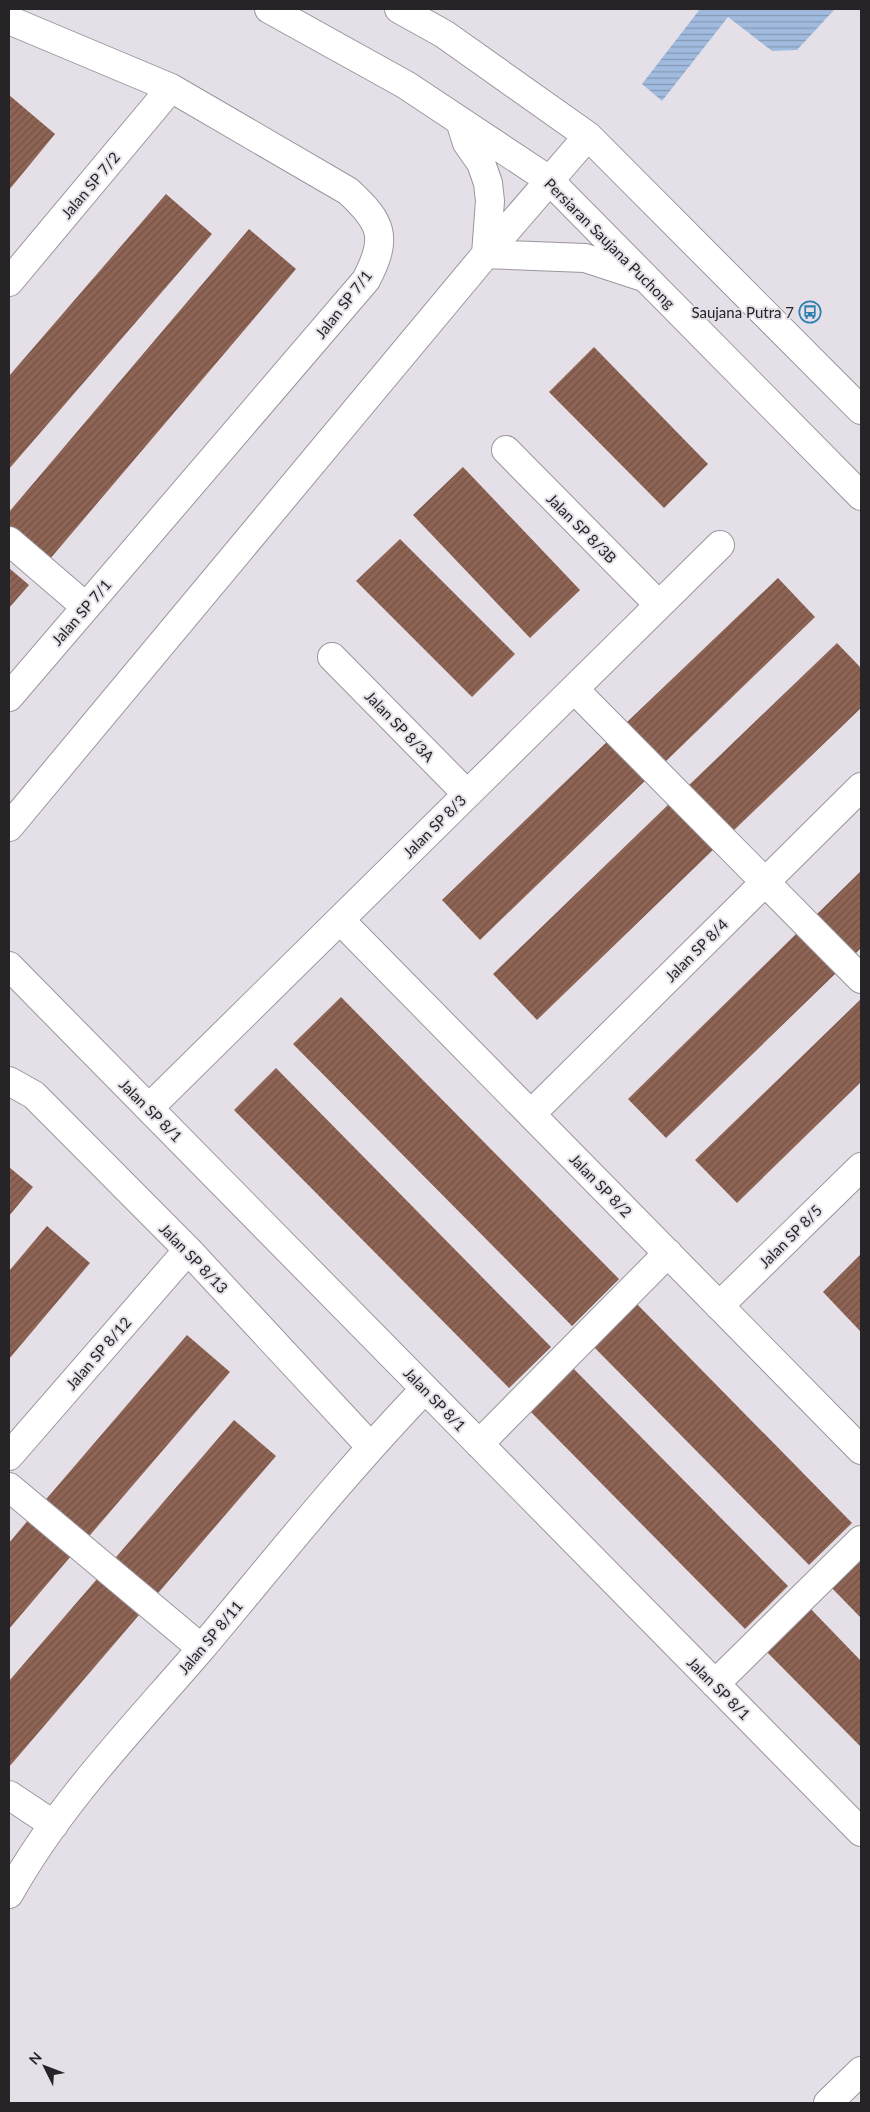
<svg xmlns="http://www.w3.org/2000/svg" width="870" height="2112" font-family="Lato,sans-serif">
  <style>
    .water { fill: url(#water-rules) }
    .building { fill: url(#building-hatch) }
    .lines { fill: none; stroke-linecap: round; stroke-linejoin: round }
    .minor-casing { stroke: #9b969e; stroke-width: 30 }
    .minor { stroke: #fff; stroke-width: 28 }
    .labels { text-anchor: middle; dominant-baseline: central; stroke-width: 4; stroke-linejoin: round; paint-order: stroke }
    .street-label { font-size: 15px; fill: #262427; stroke: #e5e0e8 }
    .poi-label { font-size: 15px; fill: #262427; stroke: #e5e0e8; text-anchor: end }
  </style>
  <defs>
    <pattern id="water-rules" width="6" height="5" patternUnits="userSpaceOnUse" patternTransform="scale(1.25)"><rect width="6" height="5" fill="#a1bbdf"/><path d="M0 2.5h6" fill="none" stroke="#8398b5"/></pattern>
    <pattern id="building-hatch" width="6" height="6" patternUnits="userSpaceOnUse" patternTransform="scale(1.25)"><rect width="6" height="6" fill="#8e6455"/><path d="M-1 1l2-2M0 6l6-6M5 7l2-2" fill="none" stroke="#745246"/></pattern>
  </defs>
  <rect width="100%" height="100%" fill="#e5e0e8"/>
  <path class="water" d="M 700,9 L 835,9 L 797,50 L 772,51 L 728,17 L 662,101 L 642,84 Z"/>
  <path class="building" d="M 9,95 L 55,134 L 9,190 Z
    M 166,194 L 212,234 L 9,469 L 9,376 Z
    M 249,229 L 296,269 L 44,566 L 9,537 L 9,512 Z
    M 594,347 L 708,464 L 664,508 L 549,392 Z
    M 463,467 L 580,590 L 530,638 L 413,515 Z
    M 400,539 L 515,654 L 472,697 L 356,581 Z
    M 9,568 L 29,585 L 9,608 Z
    M 778,578 L 815,617 L 663,764 L 625,724 Z
    M 837,643 L 861,668 L 861,708 L 730,834 L 686,788 Z
    M 611,738 L 649,777 L 480,940 L 442,900 Z
    M 672,801 L 716,847 L 537,1020 L 493,974 Z
    M 861,871 L 861,948 L 852,957 L 814,917 Z
    M 797,933 L 836,973 L 666,1138 L 628,1099 Z
    M 341,997 L 619,1279 L 572,1326 L 293,1044 Z
    M 861,999 L 861,1082 L 737,1203 L 695,1160 Z
    M 276,1068 L 551,1347 L 509,1388 L 234,1110 Z
    M 9,1167 L 33,1187 L 9,1216 Z
    M 47,1226 L 90,1263 L 9,1359 L 9,1271 Z
    M 861,1254 L 861,1330 L 860,1331 L 823,1292 Z
    M 633,1300 L 852,1523 L 809,1565 L 590,1343 Z
    M 187,1335 L 230,1372 L 85,1541 L 42,1504 Z
    M 569,1364 L 788,1586 L 745,1629 L 526,1407 Z
    M 234,1420 L 276,1456 L 153,1599 L 111,1563 Z
    M 29,1519 L 71,1556 L 9,1629 L 9,1543 Z
    M 861,1549 L 861,1618 L 827,1583 Z
    M 97,1579 L 139,1615 L 9,1767 L 9,1681 Z
    M 806,1604 L 861,1661 L 861,1747 L 762,1647 Z"/>
  <g class="lines">
    <g class="minor-casing">
      <path id="minor" d="M 269,9 L 406,85 L 549,180 L 861,496
        M 399,9 L 444,34 L 588,136 L 861,410
        M 9,20 L 171,88 L 348,191 C 383,223 388,238 366,280 L 9,697
        M 460,121 L 467,143 L 481,163 L 488,183 L 490,201 L 486,254 L 585,258 L 640,276
        M 9,282 L 171,88
        M 506,450 L 659,605
        M 9,541 L 86,607
        M 332,657 L 467,794
        M 574,689 L 861,979
        M 9,827 L 486,254 L 588,136
        M 340,920 L 861,1450
        M 9,966 L 861,1832
        M 9,1081 L 34,1095 L 188,1250 L 370,1446
        M 149,1108 L 720,545
        M 531,1114 L 861,787
        M 719,1306 L 861,1167
        M 479,1444 L 668,1253
        M 9,1456 L 188,1250
        M 9,1487 L 201,1648
        M 715,1684 L 861,1540
        M 9,1795 L 54,1825
        M 9,1894 C 59,1804 133,1728 200,1650 C 274,1562 345,1472 425,1389
        M 828,2103 L 861,2071"/>
    </g>
    <use href="#minor" class="minor"/>
  </g>
  <defs>
    <g id="bus-ring" transform="scale(1.125)"><circle r="9.5" fill="#e5e0e8" stroke="#2e7eaf" stroke-width="1.5"/><path d="M-5-6H5V4H4V6H2V4H-2V6H-4V4H-5ZM-3.5-4V0h7V-4ZM-3.5 1.2v1.5H-2V1.2ZM2 1.2v1.5H3.5V1.2Z" fill="#2e7eaf"/></g>
  </defs>
  <g fill-rule="evenodd">
    <use href="#bus-ring" x="810" y="312"/>
  </g>
  <g class="labels">
    <g class="street-label">
      <text transform="translate(90 185) rotate(-50)">Jalan SP 7/2</text>
      <text transform="translate(610 243) rotate(45)">Persiaran Saujana Puchong</text>
      <text transform="translate(343 304) rotate(-52)">Jalan SP 7/1</text>
      <text transform="translate(582 528) rotate(45)">Jalan SP 8/3B</text>
      <text transform="translate(81 612) rotate(-49)">Jalan SP 7/1</text>
      <text transform="translate(400 726) rotate(46)">Jalan SP 8/3A</text>
      <text transform="translate(434 826) rotate(-45)">Jalan SP 8/3</text>
      <text transform="translate(696 950) rotate(-45)">Jalan SP 8/4</text>
      <text transform="translate(151 1110) rotate(45)">Jalan SP 8/1</text>
      <text transform="translate(601 1185) rotate(46)">Jalan SP 8/2</text>
      <text transform="translate(790 1236) rotate(-45)">Jalan SP 8/5</text>
      <text transform="translate(194 1258) rotate(46)">Jalan SP 8/13</text>
      <text transform="translate(98 1353) rotate(-49)">Jalan SP 8/12</text>
      <text transform="translate(435 1399) rotate(46)">Jalan SP 8/1</text>
      <text transform="translate(210 1637) rotate(-50)">Jalan SP 8/11</text>
      <text transform="translate(719 1688) rotate(45)">Jalan SP 8/1</text>
    </g>
    <g class="poi-label">
      <text x="794" y="312">Saujana Putra 7</text>
    </g>
  </g>
  <rect width="870" height="2112" fill="none" stroke="#262427" stroke-width="20"/>
  <g transform="translate(45 2067) rotate(312)" stroke="#e5e0e8" stroke-width="4" paint-order="stroke">
  <path d="M0-4L9 19L0 12L-9 19Z" fill="#262427"/>
  <text y="-8" font-size="14" font-weight="bold" text-anchor="middle" fill="#262427">N</text>
  </g>
</svg>
